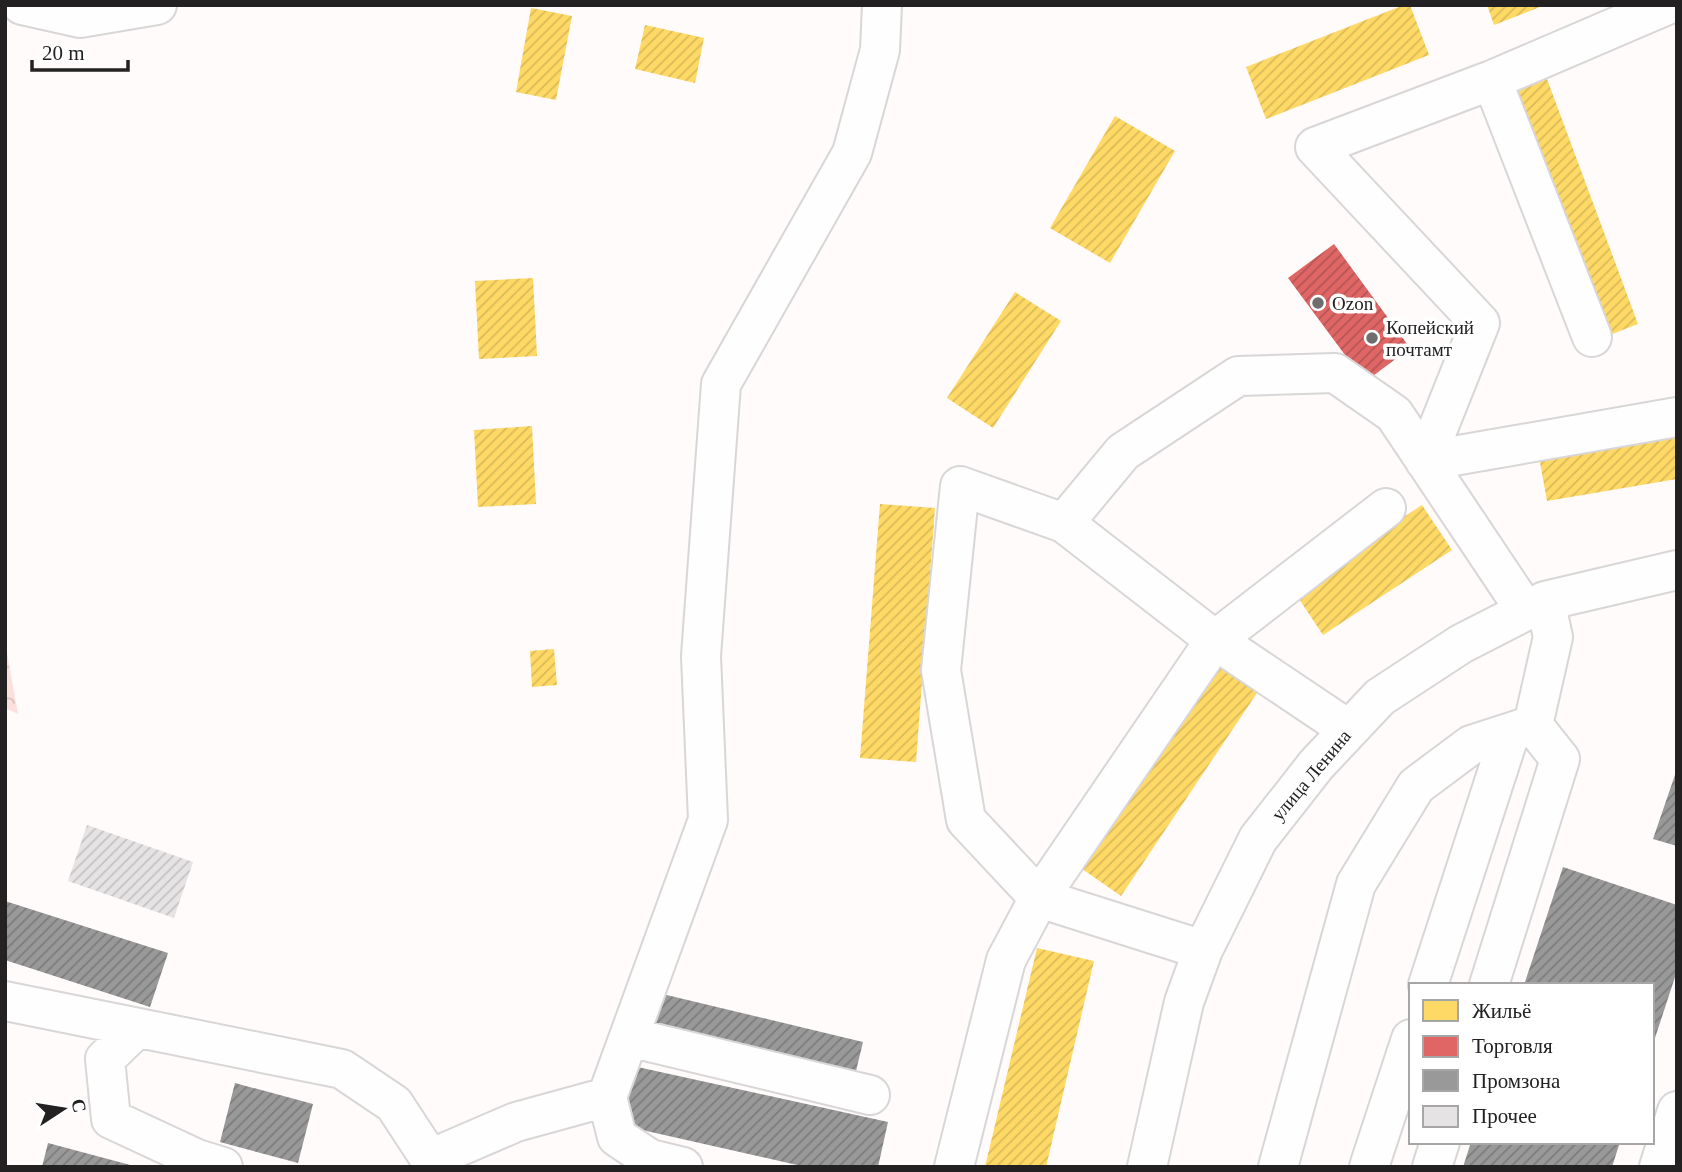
<svg xmlns="http://www.w3.org/2000/svg" width="1682" height="1172" font-family="'Times New Roman',serif">
  <style>
    .forest { fill: url(#forest-crowns) }
    .homes { fill: url(#homes-hatch) }
    .shops { fill: url(#shops-hatch) }
    .industry { fill: url(#industry-hatch) }
    .building { fill: url(#building-hatch) }
    .lines { fill: none; stroke-linecap: round; stroke-linejoin: round }
    .minor-casing { stroke: #d8d6d6; stroke-width: 42 }
    .minor { stroke: #fffefe; stroke-width: 38 }
    .poi-dot { fill: #706d6d; stroke: #fff; stroke-width: 2.5 }
    .labels { text-anchor: middle; dominant-baseline: central; stroke-width: 7; stroke-linejoin: round; paint-order: stroke }
    .poi-label { font-size: 19px; fill: #232121; stroke: #fff; text-anchor: start }
    .street-label { font-size: 19px; fill: #232121; stroke: #fff }
  </style>
  <defs>
    <pattern id="forest-crowns" width="20" height="18" patternUnits="userSpaceOnUse" patternTransform="scale(1.75)"><rect width="20" height="18" fill="#fbe0de"/><path d="M2 6a3 3 0 1 1 6 0M12 15a3 3 0 1 1 6 0" fill="none" stroke="#d7c0be"/></pattern>
    <pattern id="homes-hatch" width="6" height="6" patternUnits="userSpaceOnUse" patternTransform="scale(1.75)"><rect width="6" height="6" fill="#ffd966"/><path d="M-1 1l2-2M0 6l6-6M5 7l2-2" fill="none" stroke="#daba58"/></pattern>
    <pattern id="shops-hatch" width="6" height="6" patternUnits="userSpaceOnUse" patternTransform="scale(1.75)"><rect width="6" height="6" fill="#e06666"/><path d="M-1 1l2-2M0 6l6-6M5 7l2-2" fill="none" stroke="#b55454"/></pattern>
    <pattern id="industry-hatch" width="6" height="6" patternUnits="userSpaceOnUse" patternTransform="scale(1.75)"><rect width="6" height="6" fill="#999"/><path d="M-1 1l2-2M0 6l6-6M5 7l2-2" fill="none" stroke="#7c7c7c"/></pattern>
    <pattern id="building-hatch" width="6" height="6" patternUnits="userSpaceOnUse" patternTransform="scale(1.75)"><rect width="6" height="6" fill="#e5e3e3"/><path d="M-1 1l2-2M0 6l6-6M5 7l2-2" fill="none" stroke="#c4c2c2"/></pattern>
  </defs>
  <rect width="100%" height="100%" fill="#fefbfa"/>
  <path class="forest" d="M 5,642 L 18,714 L 5,708 Z"/>
  <path class="homes" d="M 1404,5 L 1410,5 L 1429,55 L 1266,119 L 1246,67 Z
    M 1487,5 L 1545,5 L 1494,25 Z
    M 531,8 L 572,16 L 556,100 L 516,92 Z
    M 645,25 L 704,38 L 695,83 L 635,69 Z
    M 1547,79 L 1638,324 L 1607,336 L 1516,91 Z
    M 1115,116 L 1175,151 L 1110,263 L 1050,228 Z
    M 533,278 L 537,356 L 479,359 L 475,281 Z
    M 1015,292 L 1061,321 L 993,428 L 947,398 Z
    M 1677,422 L 1677,479 L 1547,501 L 1537,446 Z
    M 532,426 L 536,504 L 478,507 L 474,430 Z
    M 880,504 L 935,508 L 916,762 L 860,758 Z
    M 1422,505 L 1452,550 L 1323,635 L 1293,590 Z
    M 554,649 L 557,685 L 532,687 L 530,651 Z
    M 1215,655 L 1261,687 L 1121,896 L 1075,864 Z
    M 1037,948 L 1094,961 L 1046,1167 L 985,1167 Z"/>
  <path class="shops" d="M 1334,244 L 1410,348 L 1365,382 L 1288,278 Z"/>
  <path class="industry" d="M 1677,769 L 1677,846 L 1653,839 Z
    M 1563,867 L 1677,905 L 1677,971 L 1653,1044 L 1652,985 L 1524,985 Z
    M 5,901 L 168,953 L 150,1007 L 5,960 Z
    M 650,991 L 863,1042 L 856,1071 L 643,1020 Z
    M 633,1066 L 888,1122 L 878,1167 L 806,1167 L 620,1125 Z
    M 235,1083 L 313,1104 L 298,1163 L 220,1142 Z
    M 1471,1142 L 1620,1142 L 1612,1167 L 1463,1167 Z
    M 48,1143 L 134,1166 L 134,1167 L 42,1167 Z"/>
  <path class="building" d="M 87,825 L 193,862 L 174,918 L 68,881 Z"/>
  <g class="lines">
    <g class="minor-casing">
      <path id="minor" d="M 22,5 L 80,18 L 157,5
        M 1492,80 L 1592,337
        M 1425,461 L 1480,323 L 1315,147 L 1492,80 L 1667,5
        M 1425,461 L 1677,417
        M 1064,523 L 1215,640 L 1349,730
        M 1533,725 L 1553,637 L 1545,601
        M 1203,950 L 1039,898 L 966,820 L 941,670 L 960,486 L 1064,523 L 1123,452 L 1238,376 L 1335,373 L 1394,414 L 1525,610
        M 1428,985 L 1510,733
        M 1489,985 L 1560,759 L 1533,725
        M 5,1001 L 342,1069 L 394,1104 L 430,1159 L 431,1167
        M 137,1028 L 105,1059 L 111,1119 L 197,1159 L 223,1167
        M 629,1037 L 870,1095
        M 430,1159 L 516,1122 L 607,1097
        M 683,1167 L 650,1159 L 617,1137 L 607,1097 L 708,820 L 701,656 L 721,384 L 852,153 L 880,50 L 882,5
        M 954,1167 L 1006,960 L 1039,898 L 1215,640 L 1386,508
        M 1147,1167 L 1184,1002 L 1203,950 L 1258,839 L 1316,765 L 1380,697 L 1461,644 L 1545,601 L 1677,570
        M 1278,1167 L 1356,884 L 1416,786 L 1471,745 L 1533,725
        M 1369,1167 L 1411,1039
        M 1432,1167 L 1440,1142
        M 1659,1167 L 1677,1111"/>
    </g>
    <use href="#minor" class="minor"/>
  </g>
  <g class="poi-dot">
    <circle cx="1318" cy="303" r="7"/>
    <circle cx="1372" cy="338" r="7"/>
  </g>
  <g class="labels">
    <g class="poi-label">
      <text x="1332" y="303">Ozon</text>
      <text x="1386" y="327">Копейский<tspan x="1386" dy="22">почтамт</tspan></text>
    </g>
    <g class="street-label">
      <text transform="translate(1311 775) rotate(-50)">улица Ленина</text>
    </g>
  </g>
  <rect width="1682" height="1172" fill="none" stroke="#232121" stroke-width="14"/>
  <rect x="1409" y="983" width="245" height="161" fill="#ffffff" stroke="#a7a6a6" stroke-width="2"/>
  <rect x="1423" y="1000" width="35" height="21" fill="#ffd966" stroke="#a7a6a6" stroke-width="2"/>
  <text x="1472" y="1018" font-size="21" fill="#232121">Жильё</text>
  <rect x="1423" y="1036" width="35" height="21" fill="#e06666" stroke="#a7a6a6" stroke-width="2"/>
  <text x="1472" y="1053" font-size="21" fill="#232121">Торговля</text>
  <rect x="1423" y="1070" width="35" height="21" fill="#999999" stroke="#a7a6a6" stroke-width="2"/>
  <text x="1472" y="1088" font-size="21" fill="#232121">Промзона</text>
  <rect x="1423" y="1106" width="35" height="21" fill="#e5e3e3" stroke="#a7a6a6" stroke-width="2"/>
  <text x="1472" y="1123" font-size="21" fill="#232121">Прочее</text>
  <g transform="translate(63 1109) rotate(78)" stroke="#ffffff" stroke-width="5" paint-order="stroke">
  <path d="M0-5L12 26L0 18L-12 26Z" fill="#232121"/>
  <text y="-10" font-size="19" font-weight="bold" text-anchor="middle" fill="#232121">С</text>
  </g>
  <path d="M32 60v10h96v-10" fill="none" stroke="#232121" stroke-width="3.5"/>
  <text x="42" y="60" font-size="21" fill="#232121" stroke="#ffffff" stroke-width="5" paint-order="stroke">20 m</text>
</svg>
